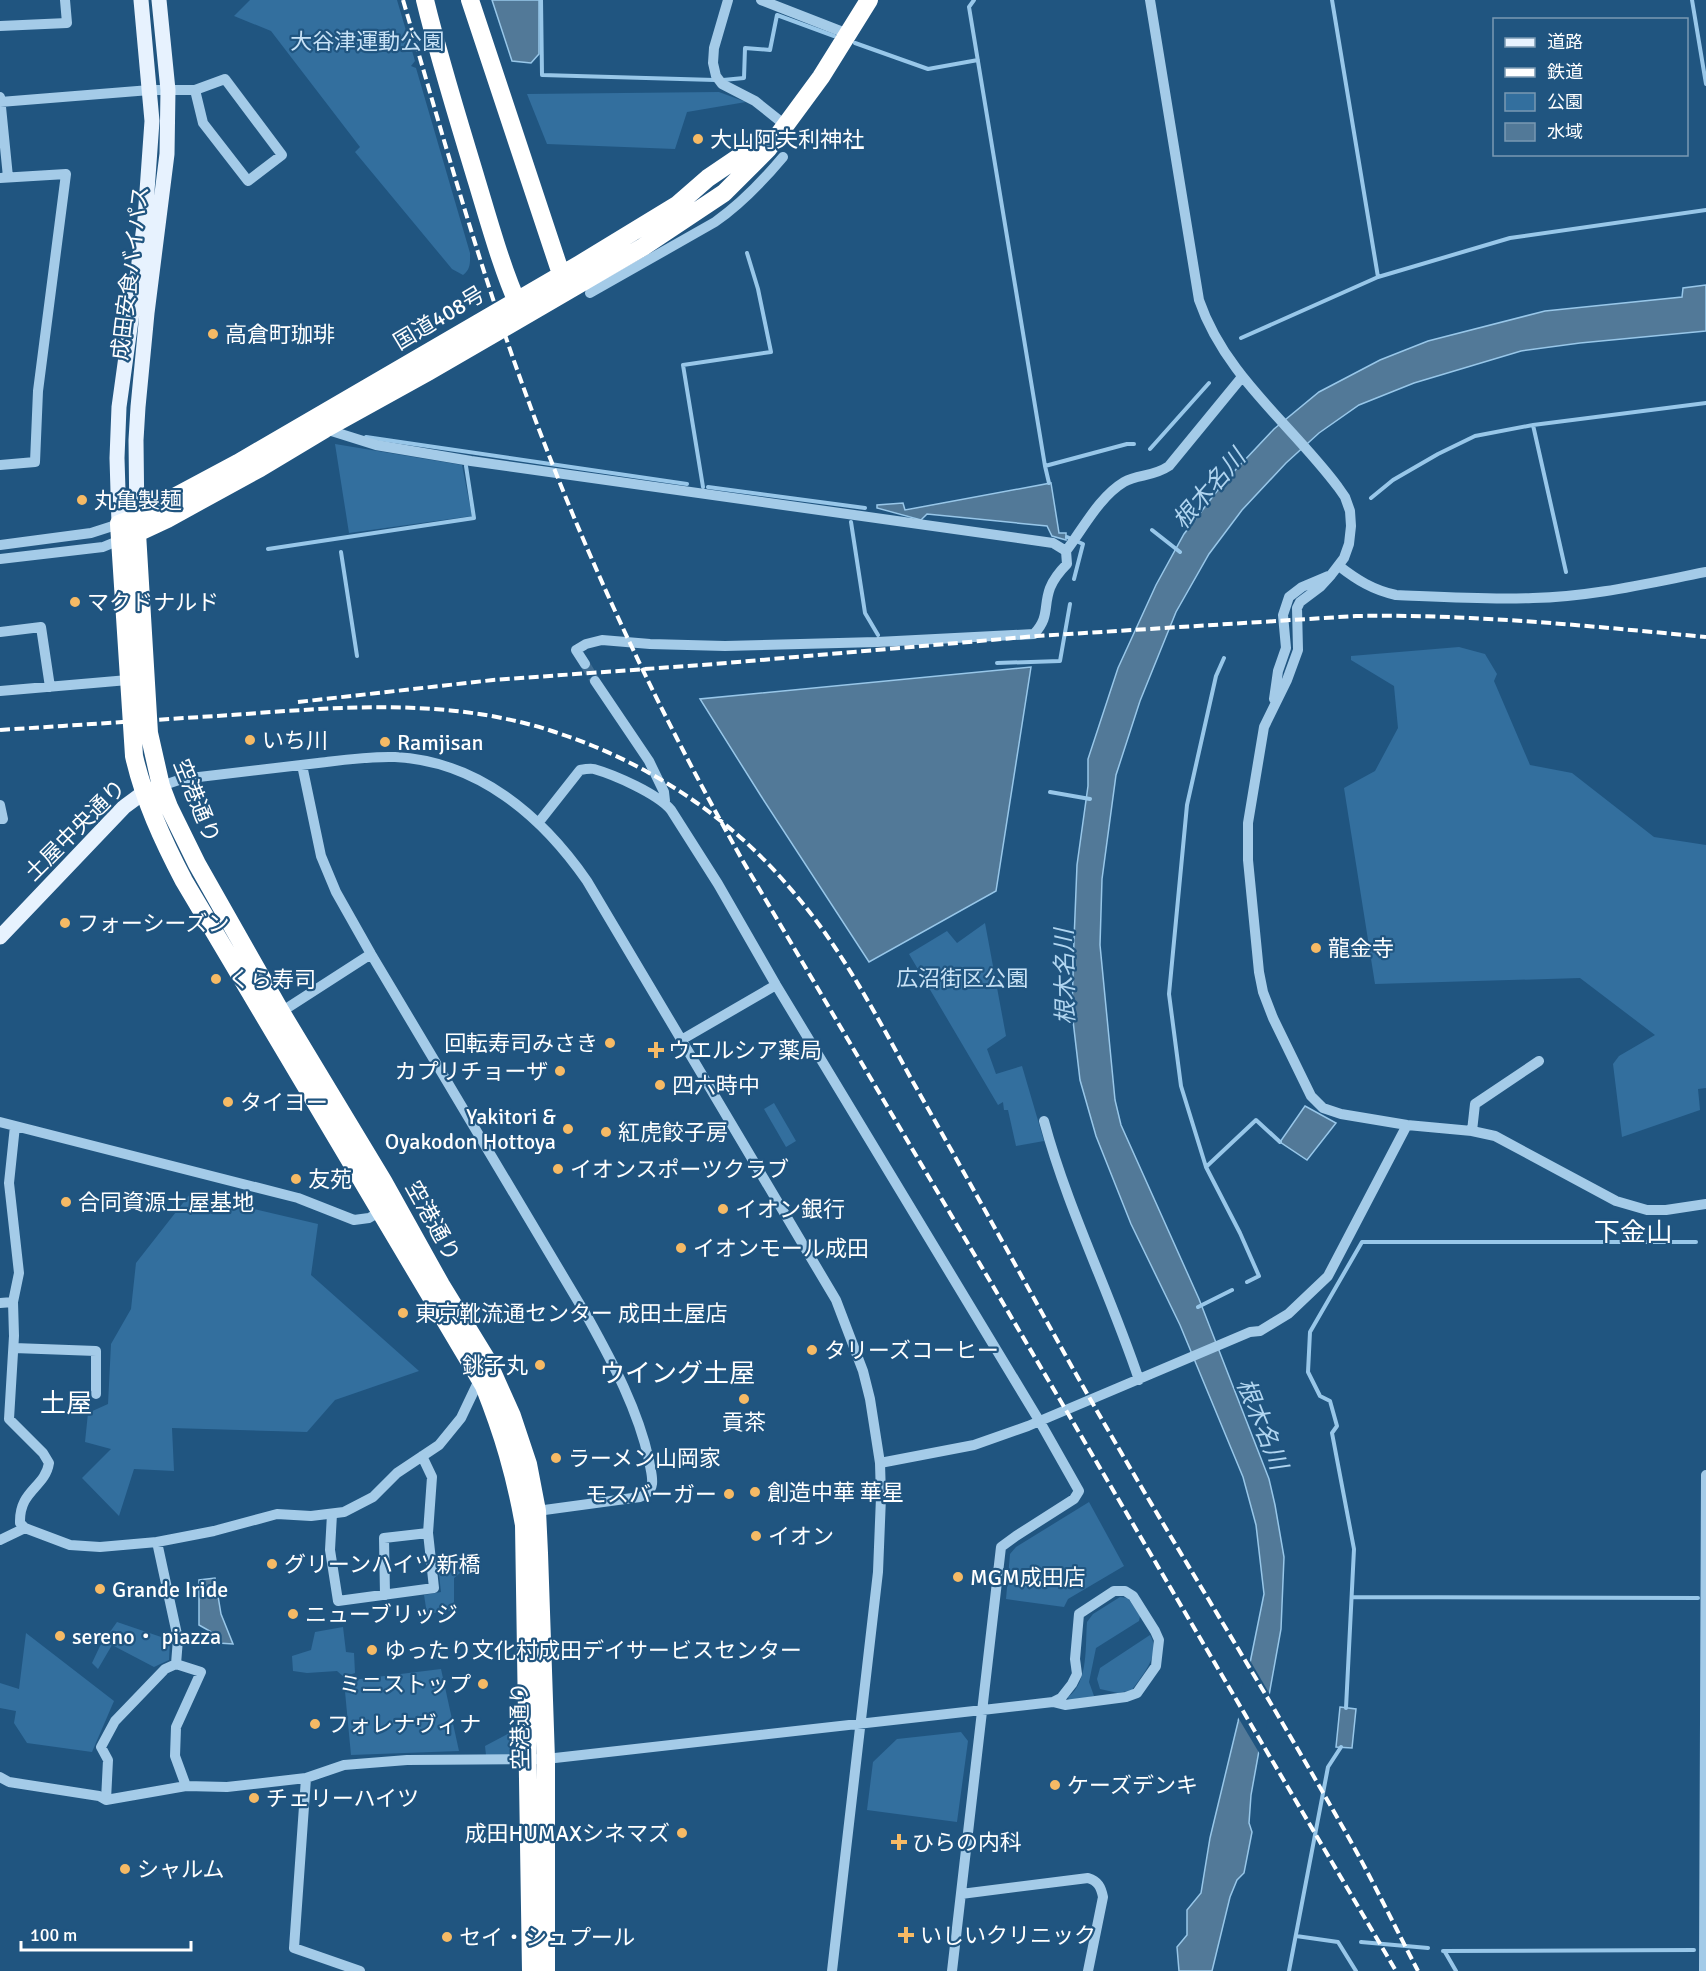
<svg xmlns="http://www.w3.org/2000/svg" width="1706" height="1971" font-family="Signika,'Noto Sans JP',sans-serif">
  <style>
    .green { fill: #336f9e }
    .water { fill: #527998; stroke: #98c7e9; stroke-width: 1.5 }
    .pier { fill: #205580 }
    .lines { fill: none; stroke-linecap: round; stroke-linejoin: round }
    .stream { stroke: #98c7e9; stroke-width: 4 }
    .minor-tunnel { stroke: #416e93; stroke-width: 10; stroke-dasharray: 10 5; stroke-linecap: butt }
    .minor { stroke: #a4cbe8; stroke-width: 10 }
    .major { stroke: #e7f2fe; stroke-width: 15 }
    .highway { stroke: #fff; stroke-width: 18 }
    .rail { stroke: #fff; stroke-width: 4; stroke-dasharray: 10 4.5; stroke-linecap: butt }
    .poi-dot { fill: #f6ba65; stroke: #205580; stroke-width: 2 }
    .labels { text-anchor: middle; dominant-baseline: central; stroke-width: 4.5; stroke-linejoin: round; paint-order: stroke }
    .park-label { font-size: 22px; fill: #c8e2f6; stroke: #205580 }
    .poi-label { font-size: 22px; fill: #fff; stroke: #205580; text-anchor: start }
    .street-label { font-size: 22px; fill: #fff; stroke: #205580 }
    .water-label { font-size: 24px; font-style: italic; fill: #b0d5f0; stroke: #205580 }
    .quarter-label { font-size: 26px; fill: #fff; stroke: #205580 }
  </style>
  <rect width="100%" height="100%" fill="#205580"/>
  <path class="green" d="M 250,0 L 397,0 L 415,61 L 411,66 L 416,68 L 470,253 C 470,262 471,269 463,275 L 452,269 L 355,152 L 360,147 L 271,31 L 234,16 Z
    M 719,92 L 746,102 L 687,112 L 675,149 L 547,144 L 527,94 Z
    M 335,444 L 462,465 L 472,516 L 349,533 Z
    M 1459,647 L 1485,654 L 1497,674 L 1494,681 L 1530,765 L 1572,773 L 1654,837 L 1706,845 L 1706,1088 L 1698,1089 L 1700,1110 L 1622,1137 L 1613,1064 L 1619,1056 L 1655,1035 L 1580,978 L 1375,984 L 1344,788 L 1375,771 L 1398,728 L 1394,686 L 1351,660 L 1351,656 Z
    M 985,923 L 1006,1036 L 987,1049 L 996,1074 L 1022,1066 L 1044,1141 L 1016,1146 L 1008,1110 L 1004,1110 L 1003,1102 L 998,1105 L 909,954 L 947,931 L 957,943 Z
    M 774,1103 L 796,1141 L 786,1147 L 764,1109 Z
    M 190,1194 L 318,1224 L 311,1275 L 419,1371 L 335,1400 L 307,1432 L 172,1428 L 174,1471 L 134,1469 L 119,1516 L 82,1478 L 111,1449 L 85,1442 L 88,1413 L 108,1404 L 111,1344 L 131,1309 L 136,1263 Z
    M 1089,1502 L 1124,1566 L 1068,1599 L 1064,1607 L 1006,1599 L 1010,1554 L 1016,1547 Z
    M 459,1562 L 460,1573 L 454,1578 L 454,1610 L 427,1614 L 424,1595 L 441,1592 L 438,1566 Z
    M 1120,1597 L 1128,1598 L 1140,1616 L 1139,1621 L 1096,1648 L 1089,1682 L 1094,1696 L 1069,1701 L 1068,1697 C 1089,1682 1085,1645 1087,1622 L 1093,1614 Z
    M 117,1622 L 170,1640 L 169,1660 L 154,1667 L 112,1645 L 98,1669 L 92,1663 L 100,1646 Z
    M 343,1627 L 346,1652 L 354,1653 L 355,1673 L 344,1677 L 337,1671 L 307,1673 L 293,1671 L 292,1656 L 311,1650 L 315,1632 Z
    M 26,1633 L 114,1701 L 92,1752 L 27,1743 L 14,1723 L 16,1711 L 0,1708 L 0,1683 L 19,1689 Z
    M 1150,1635 C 1162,1654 1142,1675 1132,1690 L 1118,1693 L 1100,1689 L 1097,1679 L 1100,1668 Z
    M 441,1669 L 459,1751 L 351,1755 L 344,1681 Z
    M 515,1730 L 516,1755 L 486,1755 L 485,1746 Z
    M 961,1732 L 968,1741 L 957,1822 L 867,1810 L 873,1762 L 897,1739 Z"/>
  <path class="water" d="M 492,0 L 539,0 L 539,54 L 531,63 L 512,61 Z
    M 1706,285 L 1706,331 L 1580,343 L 1521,351 L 1414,383 L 1359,405 L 1319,433 L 1286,463 L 1242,510 L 1209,554 L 1176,612 L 1140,701 L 1116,775 L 1102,879 L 1100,945 L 1115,1100 L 1121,1125 L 1199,1299 L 1269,1479 L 1275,1505 L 1284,1557 L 1281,1629 L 1251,1795 L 1249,1823 L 1252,1832 L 1244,1873 L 1237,1880 L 1230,1897 L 1212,1971 L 1179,1971 L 1177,1947 L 1187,1935 L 1187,1910 L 1201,1893 L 1210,1838 L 1238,1722 L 1264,1594 L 1256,1525 L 1243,1477 L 1180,1325 L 1131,1224 L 1096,1136 L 1080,1080 L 1072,1012 L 1074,940 L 1077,865 L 1088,786 L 1088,759 L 1118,668 L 1156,585 L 1184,534 L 1224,482 L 1274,429 L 1319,392 L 1380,360 L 1428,341 L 1545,311 L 1682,297 L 1683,288 Z
    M 1051,483 L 1059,533 L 1066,533 L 1066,540 L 1052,536 L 1047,526 L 927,514 L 921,520 L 877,508 L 877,505 L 903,503 L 905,510 Z
    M 1031,667 L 996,891 L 869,962 L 761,796 L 700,699 Z
    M 1305,1106 L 1336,1123 L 1307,1160 L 1280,1142 Z
    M 215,1578 L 221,1614 L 233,1644 L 218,1643 L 215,1634 L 199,1625 L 199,1580 Z
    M 1340,1707 L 1356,1709 L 1352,1748 L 1336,1747 Z"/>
  <path class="pier" d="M 1248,1657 L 1272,1698 L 1261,1756 L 1236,1714 Z"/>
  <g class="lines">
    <path class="stream" d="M 541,0 L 542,75 L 715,80
      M 974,0 L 969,7 L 1045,466 L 1049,483
      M 1332,0 L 1378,277
      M 1692,0 L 1706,84
      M 855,43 L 928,69 L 978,60
      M 723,80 L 744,78 L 745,48 L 770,50 L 777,15 L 834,36
      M 1241,338 L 1378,277 L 1510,238 L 1706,210
      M 1533,425 L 1566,572
      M 366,437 L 687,484
      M 1150,449 L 1209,383
      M 1045,466 L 1127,444 L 1134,444
      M 703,487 L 683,365 L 771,352 L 758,289 L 747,253
      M 708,487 L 865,508
      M 1371,498 L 1393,480 L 1438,454 L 1475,436 L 1533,425 L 1706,403
      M 851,522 L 865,613 L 878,635
      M 1152,530 L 1180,552
      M 1067,537 L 1083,544 L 1074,579
      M 268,549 L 474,518 L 466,466
      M 341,552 L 357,656
      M 997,663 L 1060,661 L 1070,604
      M 1050,792 L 1090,799
      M 1206,1167 L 1181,1086 L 1169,994 L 1187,805 L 1216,676 L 1224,658
      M 1247,1282 L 1259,1276 L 1240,1233 L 1206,1167 L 1256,1120 L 1280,1142
      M 1198,1307 L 1232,1290
      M 1352,1597 L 1698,1598
      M 1346,1708 L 1354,1549 L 1332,1433 L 1337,1426 L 1330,1401 L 1320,1396 L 1308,1372 L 1310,1332 L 1362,1242 L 1696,1242
      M 1296,1936 L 1338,1942 L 1356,1971
      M 1361,1942 L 1428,1948
      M 1443,1951 L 1694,1950
      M 1445,1952 L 1456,1971
      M 1289,1971 L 1328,1767 L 1341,1747"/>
    <path class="minor-tunnel" d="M 585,664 L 595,681"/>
    <path class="minor" d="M 728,0 L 714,48 L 713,63 L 716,76 L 722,84 L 755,101 L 785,125
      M 761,0 L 848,34
      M 1150,0 L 1199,300 C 1225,376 1291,424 1338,487 L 1345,497 L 1350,511 L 1351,526 L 1349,544 L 1344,558 L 1331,575 L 1320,587 L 1300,602 L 1297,608 L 1298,650 L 1287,680 L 1264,727 L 1248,823 L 1248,860 L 1259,972 L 1263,992 L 1273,1018 L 1311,1096 L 1323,1108 L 1341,1114 L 1407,1125 L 1472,1131 L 1495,1136 L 1616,1201 L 1647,1210 L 1666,1210 L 1706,1204
      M 0,26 L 67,23 L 65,0
      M 0,97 L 8,177
      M 0,102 L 150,90 L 195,90 L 225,79 L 282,155 L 248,181 L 203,123 L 195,90
      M 0,178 L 66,174 L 38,391 L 35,462 L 0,465
      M 590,293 L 715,222 C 741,204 762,182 783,157
      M 325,429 L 376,445 L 471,461 L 1053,543 L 1066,551
      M 0,545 L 91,533 L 119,524
      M 0,559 L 103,547 L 120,540
      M 1339,566 C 1357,580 1373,590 1396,595 C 1442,597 1488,600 1533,598 C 1591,597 1649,583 1706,572
      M 0,632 L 41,627 L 50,687
      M 585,664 L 576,650 L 586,644 L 602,640 L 650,644 L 725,646 L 877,642 L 1034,634 C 1050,617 1043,607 1050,588 C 1054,578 1060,571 1067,564 L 1066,551 C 1083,529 1099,497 1124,482 C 1138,474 1153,477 1169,466 L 1242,377
      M 595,681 L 649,761 L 664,792 L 665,801
      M 0,691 L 128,680
      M 1274,699 L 1278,671 L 1286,648 L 1283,615 L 1289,597 L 1302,587 L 1328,576
      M 302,765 L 321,856 L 336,892 L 371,954 L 588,1318 C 613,1363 638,1410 649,1460 C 650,1468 653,1476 652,1484 C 651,1491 647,1494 640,1497 L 537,1511
      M 161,786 L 182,779 C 227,774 272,768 318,763 C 343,760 370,756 395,757 C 478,761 542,816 587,881 L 836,1300 L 863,1371 L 870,1399 L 880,1463 L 881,1497 L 878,1572 L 832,1971
      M 0,805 L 3,819 L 0,819
      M 539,822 L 580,770 C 585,769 590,768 594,769 C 615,775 658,794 671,810 L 718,884 L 776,985 L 1040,1422 L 1079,1491 L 1074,1499 L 1016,1536 L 1001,1547 L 952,1971
      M 281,1012 L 371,954
      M 683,1039 L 776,985
      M 1044,1121 C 1068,1210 1110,1293 1139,1380
      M 0,1122 L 298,1198 L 354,1220 L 369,1218 L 385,1209
      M 1472,1131 L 1475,1104 L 1539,1061
      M 0,1303 L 13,1302
      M 14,1348 L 96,1351 L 96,1394
      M 880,1463 L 974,1445 L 1028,1426 L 1250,1332 L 1260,1331 L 1288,1314 L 1328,1276 L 1407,1125
      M 332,1514 L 330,1550 L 338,1601 L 434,1588 L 428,1533 L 432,1477 L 422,1456
      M 25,1528 L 70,1545 L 100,1547 L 157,1542 L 214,1531 L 277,1514 L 311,1516 L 344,1512 L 373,1497 L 397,1473 L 439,1445 L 461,1418 L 481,1376
      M 0,1540 L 25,1528 L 20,1523 C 19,1490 45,1488 49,1463 L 43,1453 L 9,1419 L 14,1336 L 13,1302 L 19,1273 L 9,1183 L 15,1126
      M 157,1542 L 178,1639 L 176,1664 L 201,1672 L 176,1727 L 175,1756 L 186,1786
      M 385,1595 L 384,1538 L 428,1533
      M 0,1777 L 9,1782 L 99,1796 L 106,1800 L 186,1786 L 227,1787 L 306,1778 L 344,1765 L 407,1760 L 546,1759 L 1053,1702 L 1065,1705 L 1126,1697 L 1137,1693 L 1156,1666 L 1159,1640 L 1155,1631 L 1133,1596 L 1125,1591 L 1114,1591 L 1079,1614 L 1075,1659 L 1077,1674 L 1072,1684 L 1061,1698 L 1053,1702
      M 306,1778 L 294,1948 L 360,1971
      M 106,1800 L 108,1760 L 101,1747 L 115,1721 L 165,1669 L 176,1664
      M 961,1894 L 1088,1878 C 1098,1881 1101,1887 1103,1897 L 1088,1971
      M 1704,1971 L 1706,1475"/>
    <path class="major" d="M 119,524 L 117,458 L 119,407 L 145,219 L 152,121 L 141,0
      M 137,526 L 136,440 L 138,407 L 147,313 L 167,154 L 168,90 L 159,0
      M 0,937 L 124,807 L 143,793 L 153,789"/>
    <path class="highway" d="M 425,0 C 440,62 459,122 477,182 C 490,225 502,269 520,309
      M 470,0 L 565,286
      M 531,1971 L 524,1525 C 515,1474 503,1434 484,1386 L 184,881 C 163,841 144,800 134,756 L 119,524 L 137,517 L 238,463 L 580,264 L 677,205 L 708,178 L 767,138
      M 546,1971 L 546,1759 L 539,1553 L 537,1511 L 528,1464 L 512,1416 L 487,1360 L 441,1285 L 383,1181 L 281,1012 L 197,864 L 169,807 L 161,786 L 149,733 L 137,533 L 167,519 L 260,468 L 325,429 L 428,372 L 643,247 L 724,193 L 768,149 L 821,77 L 869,0"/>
    <path class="rail" d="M 403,0 C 440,126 475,252 519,375 C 579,544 656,707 744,863 L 1396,1971
      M 298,702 L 493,680 L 715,664 L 1037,636 L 1356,616 C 1473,614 1589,626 1706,637
      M 0,730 C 77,725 154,720 231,715 C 340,707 450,697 555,732 C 645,761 728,815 789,887 C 840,945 876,1015 913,1082 C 965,1174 1016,1266 1067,1358 C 1158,1521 1259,1678 1350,1840 C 1374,1883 1395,1927 1418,1971"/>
  </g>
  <g class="poi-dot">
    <circle cx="698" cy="139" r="6"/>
    <circle cx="213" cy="334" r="6"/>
    <circle cx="82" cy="500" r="6"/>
    <circle cx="75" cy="602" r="6"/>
    <circle cx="250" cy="740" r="6"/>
    <circle cx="385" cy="742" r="6"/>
    <circle cx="65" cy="923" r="6"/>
    <circle cx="1316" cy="948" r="6"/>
    <circle cx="216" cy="979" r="6"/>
    <circle cx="610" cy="1043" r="6"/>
    <path d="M653 1041h6v6h6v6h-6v6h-6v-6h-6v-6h6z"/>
    <circle cx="560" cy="1071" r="6"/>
    <circle cx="660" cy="1085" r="6"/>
    <circle cx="228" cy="1102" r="6"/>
    <circle cx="568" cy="1129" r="6"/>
    <circle cx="606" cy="1132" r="6"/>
    <circle cx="558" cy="1169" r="6"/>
    <circle cx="296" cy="1179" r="6"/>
    <circle cx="66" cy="1202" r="6"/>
    <circle cx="723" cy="1209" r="6"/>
    <circle cx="681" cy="1248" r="6"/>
    <circle cx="403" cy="1313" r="6"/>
    <circle cx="812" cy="1350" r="6"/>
    <circle cx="540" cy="1365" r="6"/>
    <circle cx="744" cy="1399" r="6"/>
    <circle cx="556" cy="1458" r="6"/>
    <circle cx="755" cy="1492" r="6"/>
    <circle cx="729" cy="1494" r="6"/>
    <circle cx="756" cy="1536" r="6"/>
    <circle cx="272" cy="1564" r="6"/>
    <circle cx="958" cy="1577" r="6"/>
    <circle cx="100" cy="1589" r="6"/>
    <circle cx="293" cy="1614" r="6"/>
    <circle cx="60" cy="1636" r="6"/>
    <circle cx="372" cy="1650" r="6"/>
    <circle cx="483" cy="1684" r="6"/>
    <circle cx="315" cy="1724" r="6"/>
    <circle cx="1055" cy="1785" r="6"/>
    <circle cx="254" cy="1798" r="6"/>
    <circle cx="682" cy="1833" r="6"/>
    <path d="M896 1833h6v6h6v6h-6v6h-6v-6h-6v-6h6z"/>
    <circle cx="125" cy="1869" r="6"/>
    <path d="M903 1926h6v6h6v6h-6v6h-6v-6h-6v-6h6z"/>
    <circle cx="447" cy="1937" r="6"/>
  </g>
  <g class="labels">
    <g class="park-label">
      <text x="367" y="41">大谷津運動公園</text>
      <text x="962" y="978">広沼街区公園</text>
    </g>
    <g class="poi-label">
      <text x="710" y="139">大山阿夫利神社</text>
      <text x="225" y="334">高倉町珈琲</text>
      <text x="94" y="500">丸亀製麺</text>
      <text x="87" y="602">マクドナルド</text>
      <text x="262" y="740">いち川</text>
      <text x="397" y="742">Ramjisan</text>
      <text x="77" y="923">フォーシーズン</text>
      <text x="1328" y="948">龍金寺</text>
      <text x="228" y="979">くら寿司</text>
      <text x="598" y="1043" text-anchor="end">回転寿司みさき</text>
      <text x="668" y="1050">ウエルシア薬局</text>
      <text x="548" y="1071" text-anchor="end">カプリチョーザ</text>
      <text x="672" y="1085">四六時中</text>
      <text x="240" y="1102">タイヨー</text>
      <text x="556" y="1116" text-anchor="end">Yakitori &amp;<tspan x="556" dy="25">Oyakodon Hottoya</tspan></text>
      <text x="618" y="1132">紅虎餃子房</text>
      <text x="570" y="1169">イオンスポーツクラブ</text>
      <text x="308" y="1179">友苑</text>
      <text x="78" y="1202">合同資源土屋基地</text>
      <text x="735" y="1209">イオン銀行</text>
      <text x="693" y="1248">イオンモール成田</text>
      <text x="415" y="1313">東京靴流通センター 成田土屋店</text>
      <text x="824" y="1350">タリーズコーヒー</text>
      <text x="528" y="1365" text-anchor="end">銚子丸</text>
      <text x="744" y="1422" text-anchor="middle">貢茶</text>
      <text x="568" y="1458">ラーメン山岡家</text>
      <text x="767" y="1492">創造中華 華星</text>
      <text x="717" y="1494" text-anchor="end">モスバーガー</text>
      <text x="768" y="1536">イオン</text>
      <text x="284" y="1564">グリーンハイツ新橋</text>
      <text x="970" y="1577">MGM成田店</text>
      <text x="112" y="1589">Grande Iride</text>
      <text x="305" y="1614">ニューブリッジ</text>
      <text x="72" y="1636">sereno・ piazza</text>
      <text x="384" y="1650">ゆったり文化村成田デイサービスセンター</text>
      <text x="471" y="1684" text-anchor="end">ミニストップ</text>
      <text x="327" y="1724">フォレナヴィナ</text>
      <text x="1067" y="1785">ケーズデンキ</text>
      <text x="266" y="1798">チェリーハイツ</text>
      <text x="670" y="1833" text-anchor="end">成田HUMAXシネマズ</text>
      <text x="912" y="1842">ひらの内科</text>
      <text x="137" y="1869">シャルム</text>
      <text x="920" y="1935">いしいクリニック</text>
      <text x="459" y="1937">セイ・シュプール</text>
    </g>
    <g class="street-label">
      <text transform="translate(130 273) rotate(-83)">成田安食バイパス</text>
      <text transform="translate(439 318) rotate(-31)">国道408号</text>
      <text transform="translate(197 801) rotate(68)">空港通り</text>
      <text transform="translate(75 830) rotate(-45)">土屋中央通り</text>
      <text transform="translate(433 1221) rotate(61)">空港通り</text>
      <text transform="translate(520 1726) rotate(-91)">空港通り</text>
    </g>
    <g class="water-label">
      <text transform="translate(1209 489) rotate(-49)">根木名川</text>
      <text transform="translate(1065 977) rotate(-91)">根木名川</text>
      <text transform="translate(1262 1424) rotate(68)">根木名川</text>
    </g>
    <g class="quarter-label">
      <text x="1633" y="1233">下金山</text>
      <text x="677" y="1374">ウイング土屋</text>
      <text x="66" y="1404">土屋</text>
    </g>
  </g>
  <rect x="1493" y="18" width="195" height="138" fill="#205580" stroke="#7999b3" stroke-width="1.5"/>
  <rect x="1505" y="38" width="30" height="9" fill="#e7f2fe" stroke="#7999b3" stroke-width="1.5"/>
  <text x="1547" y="48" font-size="18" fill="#ffffff">道路</text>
  <rect x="1505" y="68" width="30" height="9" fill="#ffffff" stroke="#7999b3" stroke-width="1.5"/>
  <text x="1547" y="78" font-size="18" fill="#ffffff">鉄道</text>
  <rect x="1505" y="93" width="30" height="18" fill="#336f9e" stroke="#7999b3" stroke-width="1.5"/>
  <text x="1547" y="108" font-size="18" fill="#ffffff">公園</text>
  <rect x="1505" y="123" width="30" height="18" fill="#527998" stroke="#7999b3" stroke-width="1.5"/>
  <text x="1547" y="138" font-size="18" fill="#ffffff">水域</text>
  <path d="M21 1941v9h170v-9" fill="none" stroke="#ffffff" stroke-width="3"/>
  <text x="30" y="1941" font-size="18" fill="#ffffff" stroke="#205580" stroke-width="4.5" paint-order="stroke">100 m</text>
</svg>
